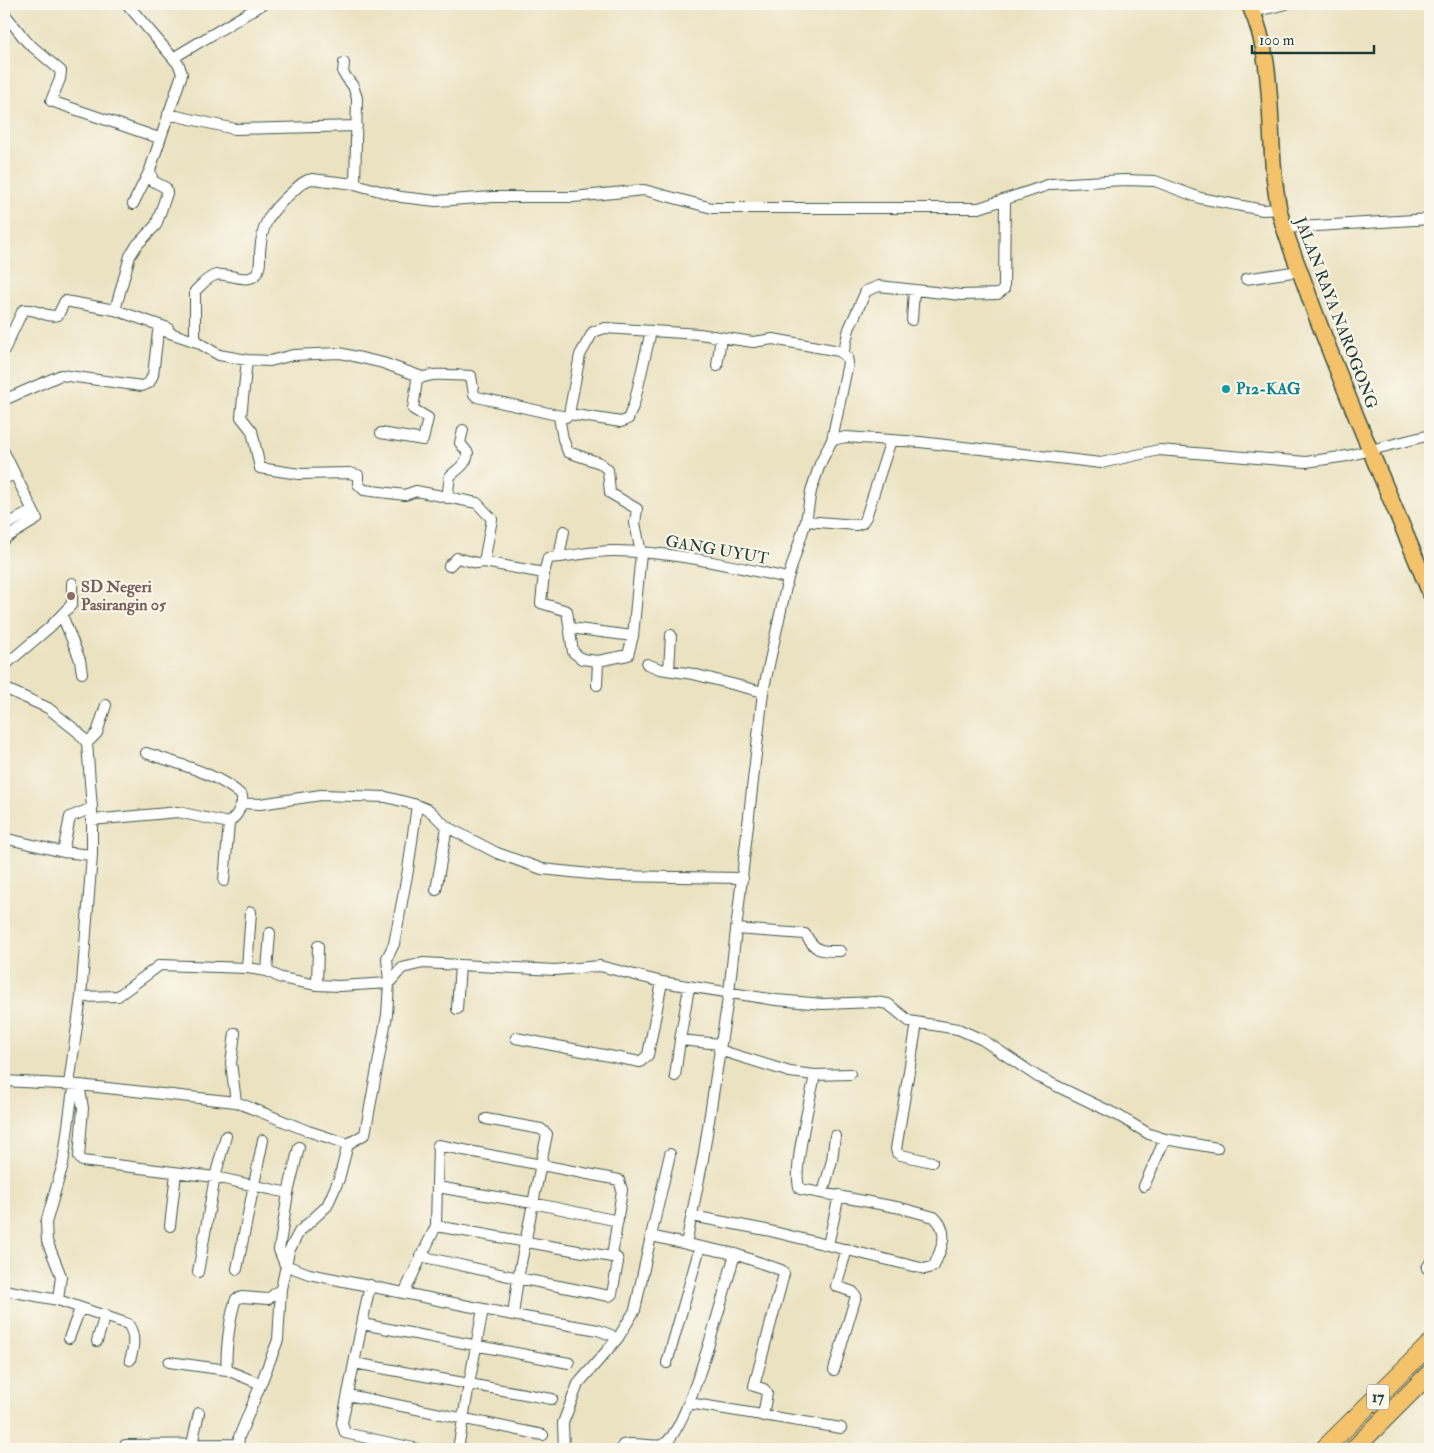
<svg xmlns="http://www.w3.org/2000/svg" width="1434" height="1453" font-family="'IM FELL Double Pica',serif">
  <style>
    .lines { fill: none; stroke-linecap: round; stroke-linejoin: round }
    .minor-casing { stroke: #3e5649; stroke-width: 12 }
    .primary-casing { stroke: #3e5649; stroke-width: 18 }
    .motorway-casing { stroke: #3e5649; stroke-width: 20 }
    .minor { stroke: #fff; stroke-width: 10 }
    .primary { stroke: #f4c26a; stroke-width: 15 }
    .motorway { stroke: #f4c26a; stroke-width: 18 }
    .culture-dot { fill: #0f9aa8; stroke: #fbf7ec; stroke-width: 2 }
    .education-dot { fill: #8d6e63; stroke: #fbf7ec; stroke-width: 2 }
    .labels { text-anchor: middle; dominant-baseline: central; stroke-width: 4; stroke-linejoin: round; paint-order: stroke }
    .shield { fill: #fbf7ec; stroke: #61756b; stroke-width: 1 }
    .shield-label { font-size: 15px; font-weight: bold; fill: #1f3d34 }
    .street-label { font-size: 16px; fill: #1f3d34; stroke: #fbf7ec }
    .culture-label { font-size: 16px; font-weight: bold; fill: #0d838f; stroke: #fbf7ec; text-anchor: start }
    .education-label { font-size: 16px; font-weight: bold; fill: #785e54; stroke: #fbf7ec; text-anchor: start }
  </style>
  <rect width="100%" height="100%" fill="#fbf7ec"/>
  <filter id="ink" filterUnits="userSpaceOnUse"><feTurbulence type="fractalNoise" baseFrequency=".02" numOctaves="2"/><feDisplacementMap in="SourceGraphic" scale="10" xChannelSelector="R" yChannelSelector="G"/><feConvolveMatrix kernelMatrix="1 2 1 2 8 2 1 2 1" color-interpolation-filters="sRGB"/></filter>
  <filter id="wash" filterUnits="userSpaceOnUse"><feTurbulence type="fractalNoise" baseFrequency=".0096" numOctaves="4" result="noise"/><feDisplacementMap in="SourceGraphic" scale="20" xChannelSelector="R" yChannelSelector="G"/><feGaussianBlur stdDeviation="1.12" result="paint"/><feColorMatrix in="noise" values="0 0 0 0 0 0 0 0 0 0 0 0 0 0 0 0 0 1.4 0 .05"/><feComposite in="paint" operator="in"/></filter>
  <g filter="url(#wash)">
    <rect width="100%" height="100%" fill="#ebe2c1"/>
  </g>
  <g filter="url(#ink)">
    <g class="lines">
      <g class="minor-casing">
        <path id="minor" d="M 127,4 L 179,65 L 182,74 L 150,170 L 133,204
          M 1253,12 L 1286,4
          M 4,13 L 27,42 L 61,71 L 60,79 L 51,101 L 159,138
          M 173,58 L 263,4
          M 344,63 L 343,73 L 353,86 L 357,98 L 355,184
          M 168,114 L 235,129 L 357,126
          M 1284,228 L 1430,219
          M 1246,279 L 1299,271
          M 115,310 L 130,256 L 137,245 L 156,225 L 167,193 L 166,188 L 153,181 L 150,170
          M 912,320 L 914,290
          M 197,342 L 195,336 L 195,291 C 201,286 207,277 216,275 C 227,272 248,285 256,274 C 261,268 260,259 260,252 C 262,223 269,213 290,194 C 297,188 303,180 312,179 L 355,184 L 401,197 L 436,201 L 493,197 L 573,197 L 644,190 L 712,208 L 979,208 L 1051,184 L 1124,180 L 1155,181 L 1200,198 L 1263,210 L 1279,209
          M 4,350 L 23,310 C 35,307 46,319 58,315 L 65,301 L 115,310 L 168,328
          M 843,354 L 849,329 L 866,291 L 879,286 L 961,295 L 998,294 L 1004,289 L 1005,200
          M 247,360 L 241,417 L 252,431 L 260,468 L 299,474 L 349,473 L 358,475 L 358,484 L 364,490 L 405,495 L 416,491 L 477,503 L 492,519 L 484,562 L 544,573
          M 717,366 L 721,337
          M 4,400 L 61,375 L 142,386 L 149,383 L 153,375 L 158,332 L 161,330 L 197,342 L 219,355 L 247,360 L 270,361 L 293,355 L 340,353 L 383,363 L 422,377
          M 569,414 L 621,422 L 628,419 L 634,404 L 651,331
          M 559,417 L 563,439 L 568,452 L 600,463 L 608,470 L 610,493 L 637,509 L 635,523 L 641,553 L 633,636 L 570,628
          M 381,433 L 423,440 L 428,418 L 413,409 L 417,380 C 432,371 455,376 471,376 L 474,394 L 477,397 L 566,417 L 569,414 L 580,355 L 593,332 L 605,328 L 699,334 L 753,342 L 773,339 L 839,351 L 847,357 L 848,363 L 832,440
          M 4,452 L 37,519 L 4,539
          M 4,479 L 14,474
          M 447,498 L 450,476 C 458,469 467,464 468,453 L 460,443 L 463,430
          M 806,521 L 856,525 L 862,523 L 866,517 L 891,440
          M 4,526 L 32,511
          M 559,557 L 564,531
          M 449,566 L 457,558 L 477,563 L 484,562
          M 62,615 L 80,660 L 82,673
          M 598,661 L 628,655 L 633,636
          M 647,664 L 660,669 L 693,674 L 763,692
          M 4,666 L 50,627 L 72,604 L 72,583
          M 669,670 L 671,635
          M 597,685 L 598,661 L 582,659 L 573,652 L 567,611 L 541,603 L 544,573 L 548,558 C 570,557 591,551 613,551 C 672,551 731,566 788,578
          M 4,688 L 48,708 L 78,732 L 87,743 L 92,808 L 92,855 L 81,997 L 69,1084
          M 87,743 L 97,733 L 106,705
          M 146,753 C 176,763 220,774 242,796 L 242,803
          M 92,820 L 178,812 L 229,823 L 237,814 L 242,803 L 260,804 L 321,795 L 386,797 L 417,805 L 429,810 L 447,827 L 497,853 L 542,869 L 610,876 L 743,878
          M 4,838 L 63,852 L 92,855
          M 63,852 L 70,817 L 92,808
          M 224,881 L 229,823
          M 436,890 L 447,827
          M 736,929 L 805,934 C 816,952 820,951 840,951
          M 247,968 L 251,912
          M 267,971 L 270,933
          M 317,985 L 318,946
          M 81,997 L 118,996 L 160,965 L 247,968 L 267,971 L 281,978 L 317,985 L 339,986 L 389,983 L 387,958 L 394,944 L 408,870 L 417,805
          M 457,1009 L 460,965
          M 917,1023 L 896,1149 L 897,1153 L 901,1155 L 932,1162
          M 235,1033 L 231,1063 L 236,1102
          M 516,1038 L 640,1062 L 648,1055 L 662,982
          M 680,1040 L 689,987
          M 719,1050 L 790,1072 L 815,1075 L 850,1074
          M 675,1076 L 680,1040 L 720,1044
          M 4,1081 L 79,1085 L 83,1108 L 79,1157 L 82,1161 L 215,1177 L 288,1193 L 279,1250 L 285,1265 L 309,1274 L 513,1315 L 598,1330 L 611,1335
          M 1144,1186 L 1165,1139
          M 437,1187 L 533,1203 L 618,1221
          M 288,1193 L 299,1147
          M 823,1193 L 832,1160 L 835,1136
          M 692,1216 L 766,1230 L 925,1269 L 934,1266 C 941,1249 951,1232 934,1217 L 901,1208 L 800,1189 C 791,1174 811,1096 815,1075
          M 170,1226 L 176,1173
          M 436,1226 L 612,1257
          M 651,1236 L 670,1154
          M 828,1245 L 839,1195
          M 420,1256 L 518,1278 L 547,1134 L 541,1129 L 486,1119
          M 1427,1268 L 1430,1263
          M 237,1269 L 263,1140
          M 198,1272 L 215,1177 L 226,1136
          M 370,1285 L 362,1324 L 569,1363
          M 4,1290 L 58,1300
          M 405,1291 L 436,1226 L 438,1145 L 619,1180 L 622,1190 L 612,1257 L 617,1258 L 618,1262 L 612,1294 L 609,1296 L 518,1278 L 513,1315
          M 362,1324 L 342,1423 L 345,1433 L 418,1449
          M 69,1338 L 80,1309
          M 97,1341 L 105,1315
          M 130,1360 C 134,1348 136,1335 128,1324 L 58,1300 L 61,1276 L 47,1241 L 46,1223 L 63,1164 L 72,1096 L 79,1085 L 236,1102 L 308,1131 L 348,1144
          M 169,1362 L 227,1370
          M 354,1363 L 469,1384 L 483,1309
          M 667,1363 L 700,1247
          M 834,1370 L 856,1296 L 853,1292 L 836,1286 L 847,1249
          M 260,1386 L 278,1340 L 281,1289
          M 348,1395 L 543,1435
          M 689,1403 L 841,1428
          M 763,1416 L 767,1393 L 764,1389 L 754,1386 L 784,1274 L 781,1270 L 735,1254 L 686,1244 L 703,1159 L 729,992 L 763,692 L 788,578 L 806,521 L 811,491 L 820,464 L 832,440 L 846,437 L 920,442 L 1101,463 L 1159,450 L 1306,462 L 1347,456 L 1430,435
          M 192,1444 L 199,1413
          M 125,1445 L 238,1444
          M 238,1449 L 239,1437 L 260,1386 L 258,1383 L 227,1370 C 225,1354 230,1315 236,1299 L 242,1297 L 268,1299 L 281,1289 L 289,1251 L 299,1232 L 327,1206 L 339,1179 L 348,1144 L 365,1134 L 387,1015 L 389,983 L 402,968 L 423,963 L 555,970 L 600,966 L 662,982 L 776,1000 L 823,1004 L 876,1002 L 888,1004 L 909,1021 L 958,1029 L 983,1040 L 1038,1077 L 1119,1116 L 1149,1134 L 1165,1139 L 1217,1148
          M 458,1449 L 469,1384 L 552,1399
          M 564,1449 L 563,1423 L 578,1384 L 618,1338 L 635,1310 L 651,1236 L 686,1244
          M 622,1449 L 623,1445 C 635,1441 655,1449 664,1444 C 689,1430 725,1287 735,1254"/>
      </g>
      <g class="primary-casing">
        <path id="primary" d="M 1249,4 C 1279,66 1265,142 1279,209 C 1286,240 1300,269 1310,299 C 1346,398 1390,495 1430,593"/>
      </g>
      <g class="motorway-casing">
        <path id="motorway" d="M 1324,1449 L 1430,1344
          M 1354,1449 L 1430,1373"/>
      </g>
      <use href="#minor" class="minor"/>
      <use href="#primary" class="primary"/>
      <use href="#motorway" class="motorway"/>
    </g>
  </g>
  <circle class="culture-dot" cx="1226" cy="389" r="5"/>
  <circle class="education-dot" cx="71" cy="596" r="5"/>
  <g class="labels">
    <rect class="shield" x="1367" y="1384.5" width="22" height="25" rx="4"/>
    <g class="shield-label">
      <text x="1378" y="1397">17</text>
    </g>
    <g class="street-label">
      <text transform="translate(1336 313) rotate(69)">JALAN RAYA NAROGONG</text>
      <text transform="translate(717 550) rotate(10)">GANG UYUT</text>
    </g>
    <g class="culture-label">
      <text x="1236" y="389">P12-KAG</text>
    </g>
    <g class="education-label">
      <text x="81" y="587">SD Negeri<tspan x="81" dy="18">Pasirangin 05</tspan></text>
    </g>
  </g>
  <rect width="1434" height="1453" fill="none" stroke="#fbf7ec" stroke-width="20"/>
  <path d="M1252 45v8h122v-8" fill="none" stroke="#1f3d34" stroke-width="2.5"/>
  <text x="1259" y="45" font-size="15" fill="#1f3d34" stroke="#fbf7ec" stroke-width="4" paint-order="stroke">100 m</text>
</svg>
